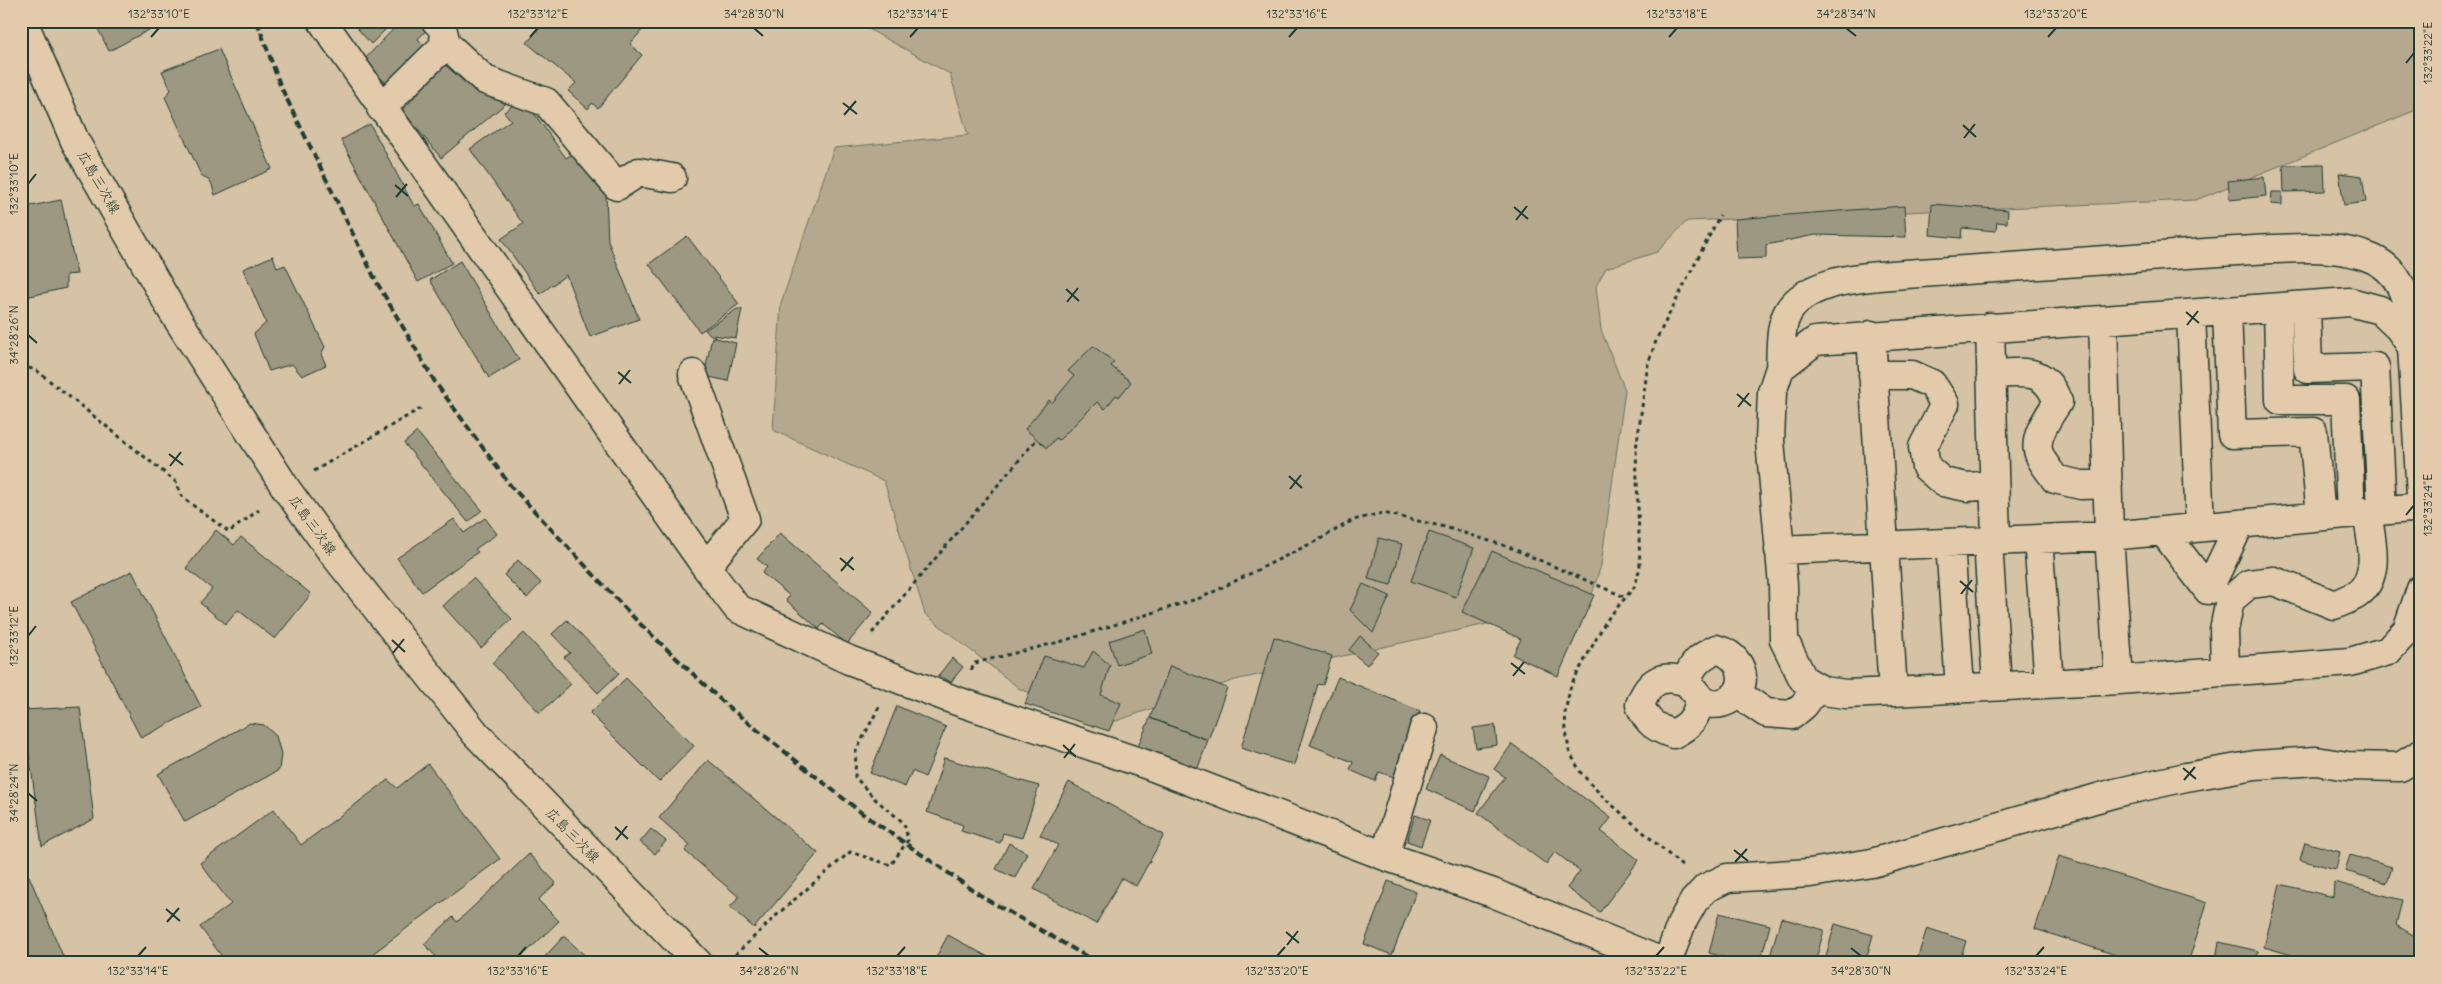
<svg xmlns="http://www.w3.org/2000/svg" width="2442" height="984" font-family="Delius,'Klee One',sans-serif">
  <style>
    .green { fill: #b5a88f; stroke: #6a7262 }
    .building { fill: #9d9881; stroke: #1f3d34 }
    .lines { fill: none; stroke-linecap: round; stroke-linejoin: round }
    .minor-casing { stroke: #1f3d34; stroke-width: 31 }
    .major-casing { stroke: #1f3d34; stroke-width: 31 }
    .path { stroke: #1f3d34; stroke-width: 3; stroke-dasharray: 4 4; stroke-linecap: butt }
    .minor { stroke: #e2caab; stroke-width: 28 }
    .major { stroke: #e2caab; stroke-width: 28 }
    .rail { stroke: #1f3d34; stroke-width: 4; stroke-dasharray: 8 4; stroke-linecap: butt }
    .ticks { fill: none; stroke: #1f3d34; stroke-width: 2 }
    .labels { text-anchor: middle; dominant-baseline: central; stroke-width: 5; stroke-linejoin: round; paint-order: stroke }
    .street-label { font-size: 14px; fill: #1f3d34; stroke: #e2caab }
    .neatline { fill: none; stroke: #1f3d34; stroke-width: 2 }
    .ticks-label { font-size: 12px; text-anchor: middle; fill: #1f3d34 }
  </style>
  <rect width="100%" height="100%" fill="#d6c2a4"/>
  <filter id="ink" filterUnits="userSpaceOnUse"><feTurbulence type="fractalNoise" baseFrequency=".02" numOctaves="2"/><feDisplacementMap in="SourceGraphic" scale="10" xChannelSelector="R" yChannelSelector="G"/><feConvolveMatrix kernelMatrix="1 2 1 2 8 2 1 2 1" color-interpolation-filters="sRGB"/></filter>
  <g filter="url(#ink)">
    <path class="green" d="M 854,21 L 2421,21 L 2421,108 L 2196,200 L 1687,221 L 1657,252 L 1606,268 L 1596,286 L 1601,330 L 1625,390 L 1601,565 L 1590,601 L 1235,680 L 1110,723 L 1020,689 L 925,614 L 884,481 L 773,430 L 781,303 L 834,148 L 968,135 L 950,74 Z"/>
    <path class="building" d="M 94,21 L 166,21 L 109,51 Z
      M 351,21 L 394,21 L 371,44 Z
      M 401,21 L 421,21 L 428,28 L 418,39 L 428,49 L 391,88 L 363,61 Z
      M 545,21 L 597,21 L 605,28 L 610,21 L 650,21 L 630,44 L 642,55 L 598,108 L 592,103 L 588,109 L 568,91 L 576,83 L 527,43 Z
      M 219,49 L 272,169 L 215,195 L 211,182 L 201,175 L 165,97 L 171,90 L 162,71 Z
      M 445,65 L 466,83 L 511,99 L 441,158 L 402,110 Z
      M 523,98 L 566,158 L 575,152 L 606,196 L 608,241 L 639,319 L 590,337 L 566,275 L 540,294 L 501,239 L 523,224 L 470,149 L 511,120 L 504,112 Z
      M 370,124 L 414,206 L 419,204 L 452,263 L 418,282 L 341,140 Z
      M 2324,164 L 2325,191 L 2284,192 L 2283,165 Z
      M 2339,173 L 2362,176 L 2366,202 L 2344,205 Z
      M 2264,177 L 2266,196 L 2230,200 L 2228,181 Z
      M 2272,192 L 2282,192 L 2282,205 L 2271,204 Z
      M 61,200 L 77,274 L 66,275 L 66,288 L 21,298 L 21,208 Z
      M 1932,204 L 2008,210 L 2007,223 L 1997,222 L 1996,231 L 1962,228 L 1961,238 L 1930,235 Z
      M 1904,206 L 1906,237 L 1815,235 L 1766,245 L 1766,258 L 1737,259 L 1735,219 Z
      M 687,236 L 739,304 L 700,332 L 649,264 Z
      M 273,256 L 277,268 L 285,265 L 325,347 L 321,354 L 326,365 L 302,376 L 292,364 L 269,371 L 254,334 L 266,323 L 243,269 Z
      M 460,261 L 519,360 L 489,378 L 430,280 Z
      M 737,309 L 742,309 L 736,338 L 711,335 L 705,330 Z
      M 712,337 L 736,343 L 728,381 L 704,376 Z
      M 1093,346 L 1114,362 L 1111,366 L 1131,382 L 1119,397 L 1116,395 L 1105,409 L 1097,402 L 1059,440 L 1056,438 L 1047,448 L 1025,429 L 1049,400 L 1052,403 L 1074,376 L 1068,371 Z
      M 417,432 L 482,510 L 468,522 L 404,443 Z
      M 485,518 L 497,534 L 475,549 L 478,552 L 422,592 L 397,558 L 454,519 L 464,533 Z
      M 216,530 L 234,545 L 241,537 L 311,594 L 275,639 L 238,610 L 226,624 L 200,603 L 212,589 L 186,568 Z
      M 1429,532 L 1474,548 L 1456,597 L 1411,581 Z
      M 780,533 L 873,613 L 847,644 L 823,624 L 819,629 L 786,600 L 790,596 L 762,573 L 767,567 L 757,559 Z
      M 1379,538 L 1402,544 L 1391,585 L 1368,579 Z
      M 1492,551 L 1594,595 L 1558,676 L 1513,655 L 1521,639 L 1462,612 Z
      M 518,560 L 541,583 L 527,598 L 504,575 Z
      M 132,571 L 201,707 L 141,738 L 71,602 Z
      M 473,578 L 512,619 L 481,648 L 443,606 Z
      M 1363,584 L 1390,596 L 1373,633 L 1350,610 Z
      M 567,620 L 619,673 L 598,693 L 564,657 L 570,653 L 552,634 Z
      M 1145,629 L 1152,654 L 1117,665 L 1109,641 Z
      M 524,633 L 571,684 L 540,713 L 492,663 Z
      M 1360,636 L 1378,652 L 1367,665 L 1349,650 Z
      M 1274,637 L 1332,656 L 1323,685 L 1318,684 L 1294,765 L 1241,748 Z
      M 1093,651 L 1110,665 L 1101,695 L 1121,703 L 1109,731 L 1025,704 L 1044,656 L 1084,668 Z
      M 952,658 L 963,667 L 951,682 L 938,676 Z
      M 1170,666 L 1227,688 L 1208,740 L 1150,718 Z
      M 1338,677 L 1420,711 L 1394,777 L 1379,772 L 1375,781 L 1350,770 L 1353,762 L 1310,745 Z
      M 626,678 L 694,746 L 659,782 L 590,713 Z
      M 897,706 L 946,727 L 925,777 L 912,771 L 905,787 L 870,773 Z
      M 80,707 L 94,819 L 42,846 L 23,710 Z
      M 1150,718 L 1208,740 L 1196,773 L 1136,751 Z
      M 250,723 L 264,725 L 276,736 L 281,754 L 279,770 L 185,822 L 158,774 Z
      M 1495,725 L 1497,745 L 1476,748 L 1473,728 Z
      M 1512,744 L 1611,818 L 1601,831 L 1639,860 L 1600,912 L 1567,888 L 1580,871 L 1555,852 L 1546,864 L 1478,813 L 1505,777 L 1494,769 Z
      M 1440,755 L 1489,776 L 1475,811 L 1426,789 Z
      M 944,758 L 1039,786 L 1022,838 L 1003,833 L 1000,843 L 961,831 L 963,825 L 927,812 Z
      M 708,760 L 818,853 L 754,928 L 730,907 L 739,897 L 685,851 L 690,845 L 659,818 Z
      M 428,764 L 500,859 L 360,963 L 227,963 L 200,927 L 231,904 L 200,863 L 274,809 L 301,845 L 388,780 L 397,788 Z
      M 1069,782 L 1164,835 L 1136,886 L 1122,878 L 1096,924 L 1034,889 L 1058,845 L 1040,835 Z
      M 1415,815 L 1430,820 L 1421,846 L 1407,841 Z
      M 651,829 L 666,841 L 655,854 L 640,842 Z
      M 2305,842 L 2340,852 L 2336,869 L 2300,860 Z
      M 1009,843 L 1027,853 L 1015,878 L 996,869 Z
      M 529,854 L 556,883 L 538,900 L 559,921 L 515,963 L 442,963 L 424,944 L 453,917 L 457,922 Z
      M 2350,855 L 2392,867 L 2387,883 L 2345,871 Z
      M 2059,856 L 2207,903 L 2188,963 L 2141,963 L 2035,929 Z
      M 29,876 L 66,963 L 21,963 L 21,880 Z
      M 1388,881 L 1416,892 L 1392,955 L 1364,944 Z
      M 2334,882 L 2402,900 L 2396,925 L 2413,935 L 2418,929 L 2421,930 L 2421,963 L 2357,963 L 2349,955 L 2347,963 L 2320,963 L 2264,947 L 2280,884 L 2333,897 Z
      M 1719,913 L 1770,925 L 1760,963 L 1746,963 L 1709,953 Z
      M 1781,918 L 1824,930 L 1815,963 L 1777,963 L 1769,960 Z
      M 1835,924 L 1873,935 L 1865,963 L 1824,963 Z
      M 1927,928 L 1966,941 L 1959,963 L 1916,963 Z
      M 948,935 L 999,963 L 933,963 Z
      M 564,936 L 593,963 L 539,963 Z
      M 2219,942 L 2258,951 L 2256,963 L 2215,963 Z"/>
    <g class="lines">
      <g class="minor-casing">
        <path id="minor" d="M 322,21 L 706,567 L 737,608 L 849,660 L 954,700 L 1148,765 L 1385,856 L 1493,893 L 1665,963
          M 446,44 L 485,80 L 546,102 L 617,186 L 639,172 L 672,178
          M 381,108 L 446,44 L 442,27 L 436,21
          M 2306,306 L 2308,369 L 2375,367 L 2382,510
          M 2278,308 L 2280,400 L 2346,400 L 2351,513
          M 2227,312 L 2232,434 L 2313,432 L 2321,516
          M 2191,314 L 2200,527
          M 2103,320 L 2109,536 L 2119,680
          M 1990,327 L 1996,541
          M 1871,335 L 1893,692
          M 1780,368 C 1781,355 1780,339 1783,326 C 1792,278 1868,277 1905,274 C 1986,269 2066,263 2147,257 C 2189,254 2230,251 2272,249 C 2305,248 2342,245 2373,259 C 2408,275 2410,314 2412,347
          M 693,374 L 745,519 L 706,567
          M 1991,374 C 2025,373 2044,366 2058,402 C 2049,416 2031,439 2040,456 C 2043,464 2050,471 2055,479 L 2081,485 L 2108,484
          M 1873,375 L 1912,375 L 1932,384 L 1945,404 L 1923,447 L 1926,467 L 1943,482 L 1967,487 L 1994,485
          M 2421,495 L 2412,347 L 2399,328 L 2380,310 L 2350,302 L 1815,341 L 1780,368 L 1772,392 L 1770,441 L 1783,585 L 1784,640 L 1803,679 L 1823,691 L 1846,694 L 1893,692 L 2119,680 L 2350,662 L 2388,651 L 2407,630 L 2421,589
          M 2163,531 L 2208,590 L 2240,524
          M 2038,539 L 2049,683
          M 1988,541 L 1997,686
          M 1950,543 L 1960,688
          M 1779,550 L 2109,536 L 2421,507
          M 1716,649 C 1756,659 1748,711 1704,703 L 1687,682 C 1691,664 1700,657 1716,649 Z
          M 2225,672 L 2224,630 L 2230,600 L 2249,584 L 2274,581 L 2334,605 C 2341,602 2349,599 2356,595 C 2382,578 2371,538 2367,512
          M 1687,682 C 1661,673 1649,681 1640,705 C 1647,723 1656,728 1673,734 C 1690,726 1697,717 1700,699
          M 1738,694 L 1766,713 L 1792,715 L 1804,705 L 1817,687
          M 1385,856 L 1424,728
          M 1667,963 L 1682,922 L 1694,901 L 1706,888 L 1727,878 L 1810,873 L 1872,863 L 2115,793 L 2186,777 L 2255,765 L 2316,761 L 2347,766 L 2400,767 L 2421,754"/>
      </g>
      <g class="major-casing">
        <path id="major" d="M 23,21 L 75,141 L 173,312 L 287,490 L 332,552 L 476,734 L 698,963"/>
      </g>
      <path class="path" d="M 21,366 L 36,370 L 176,482 L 183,498 L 229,532 L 259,510
        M 314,471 L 423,407
        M 872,633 L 1037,439
        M 971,670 L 975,663 L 1063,641 L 1203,597 L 1322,538 L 1353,520 L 1383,513 L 1445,527 L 1509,547 L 1627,598
        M 1682,866 L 1603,797 L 1581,773 L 1569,751 L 1566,730 L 1565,712 L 1571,685 L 1606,621 L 1635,586 L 1640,567 L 1636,449 L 1648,364 L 1657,338 L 1720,215
        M 735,955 L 780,912 L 850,852 L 891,865 L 908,840 L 904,823 L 875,799 L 855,777 L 856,751 L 879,707"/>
      <use href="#minor" class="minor"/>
      <use href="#major" class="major"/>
      <path class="rail" d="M 257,21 L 280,85 L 376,281 L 435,382 L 510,485 L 637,621 L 726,705 L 863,814 L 983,897 L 1098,963"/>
    </g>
  </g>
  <path class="ticks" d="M 754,28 L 763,36M 1846,28 L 1856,36M 151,37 L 159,28M 530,37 L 538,28M 910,37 L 918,28M 1289,37 L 1297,28M 1669,37 L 1677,28M 2048,37 L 2056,28M 2406,63 L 2414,53M 843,103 L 857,114M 844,115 L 856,101M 1963,125 L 1976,137M 1964,138 L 1975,124M 28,184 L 36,174M 395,185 L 408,196M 396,197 L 407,184M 1514,207 L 1528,219M 1516,220 L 1527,206M 1066,289 L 1079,301M 1067,302 L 1078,288M 2186,312 L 2199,323M 2187,325 L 2198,311M 28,335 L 37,343M 618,372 L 631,383M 619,384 L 630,370M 1737,394 L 1751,406M 1738,407 L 1749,393M 169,454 L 183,465M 170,466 L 181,452M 1289,476 L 1302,488M 1290,489 L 1301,475M 2406,515 L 2414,505M 840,558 L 854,570M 841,571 L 853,557M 1960,581 L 1973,592M 1961,594 L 1972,580M 28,636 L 36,626M 392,640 L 405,652M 393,653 L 404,639M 1511,663 L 1525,674M 1513,676 L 1524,662M 1063,745 L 1076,757M 1064,758 L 1075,744M 2183,768 L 2196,779M 2184,780 L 2195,767M 28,793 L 37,801M 615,827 L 628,839M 616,840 L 627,826M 1734,850 L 1748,861M 1735,862 L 1747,849M 166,909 L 180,921M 167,922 L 179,908M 1286,932 L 1299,943M 1287,945 L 1298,931M 759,948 L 769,956M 1851,948 L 1861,956M 138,956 L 146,947M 518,956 L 526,947M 897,956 L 905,947M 1277,956 L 1285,947M 1656,956 L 1664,947M 2036,956 L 2044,947"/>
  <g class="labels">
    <g class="street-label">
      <text transform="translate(99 182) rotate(60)">広島三次線</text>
      <text transform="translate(313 525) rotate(54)">広島三次線</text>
      <text transform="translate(573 835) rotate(46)">広島三次線</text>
    </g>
  </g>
  <rect width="2442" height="984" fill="none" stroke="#e2caab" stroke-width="55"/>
  <rect x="28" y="28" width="2386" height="928" class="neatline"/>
  <g class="ticks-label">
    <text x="159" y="18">132°33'10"E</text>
    <text x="538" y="18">132°33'12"E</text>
    <text x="754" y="18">34°28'30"N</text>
    <text x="918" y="18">132°33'14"E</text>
    <text x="1297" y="18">132°33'16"E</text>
    <text x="1677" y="18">132°33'18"E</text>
    <text x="1846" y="18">34°28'34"N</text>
    <text x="2056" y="18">132°33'20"E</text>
    <text transform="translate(2428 53) rotate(-90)" y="4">132°33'22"E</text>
    <text transform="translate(14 184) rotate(-90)" y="4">132°33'10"E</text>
    <text transform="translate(14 335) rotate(-90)" y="4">34°28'26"N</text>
    <text transform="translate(2428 505) rotate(-90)" y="4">132°33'24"E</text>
    <text transform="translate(14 636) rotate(-90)" y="4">132°33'12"E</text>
    <text transform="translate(14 793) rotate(-90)" y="4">34°28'24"N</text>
    <text x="138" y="975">132°33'14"E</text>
    <text x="518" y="975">132°33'16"E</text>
    <text x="769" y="975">34°28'26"N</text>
    <text x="897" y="975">132°33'18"E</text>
    <text x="1277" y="975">132°33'20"E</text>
    <text x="1656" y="975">132°33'22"E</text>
    <text x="1861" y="975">34°28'30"N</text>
    <text x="2036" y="975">132°33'24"E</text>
  </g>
</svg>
